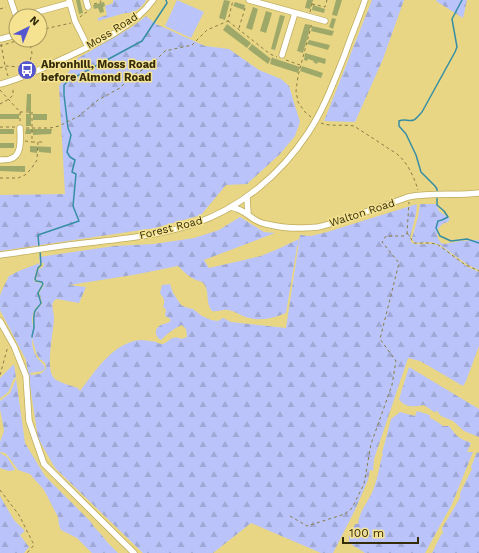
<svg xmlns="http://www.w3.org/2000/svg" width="479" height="553" font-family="'Work Sans',sans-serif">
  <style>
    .forest { fill: url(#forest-firs) }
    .garden { fill: #bac4fa }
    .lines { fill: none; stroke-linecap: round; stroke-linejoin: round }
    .stream { stroke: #378ea4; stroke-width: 1.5 }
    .building { fill: #9ea969 }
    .minor-casing { stroke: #beac5c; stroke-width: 7 }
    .path { stroke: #887c43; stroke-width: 1; stroke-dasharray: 3 3; stroke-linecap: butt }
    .minor { stroke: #fff; stroke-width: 5.5 }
    .labels { text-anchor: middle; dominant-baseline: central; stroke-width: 3; stroke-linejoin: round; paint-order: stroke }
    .street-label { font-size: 11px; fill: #342c09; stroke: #f5e392 }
    .poi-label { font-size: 11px; font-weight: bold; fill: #342c09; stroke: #f5e392; text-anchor: start }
  </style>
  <defs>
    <pattern id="forest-firs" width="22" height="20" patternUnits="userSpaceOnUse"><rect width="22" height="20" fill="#bac4fa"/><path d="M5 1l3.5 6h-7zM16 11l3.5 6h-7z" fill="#a0a9d5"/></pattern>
  </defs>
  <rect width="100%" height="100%" fill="#e8d685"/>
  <path class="forest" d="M 113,0 L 145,0 L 146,1 C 140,8 135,14 125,13 L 98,21 L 98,18 L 107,15 L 105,6 L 113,3 Z
    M 372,0 L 404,0 L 383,59 L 355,122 L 324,121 Z
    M 437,0 L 467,0 L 463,18 L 436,1 Z
    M 146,16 L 156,24 L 205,46 L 229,49 L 259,70 L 281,79 L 289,86 L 300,122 L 295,136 L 280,154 L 247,184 L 226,185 L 201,215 L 155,228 L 0,251 L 0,195 L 65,194 L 59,86 L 78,58 L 132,27 Z
    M 417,204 L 416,214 L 410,238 L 411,241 L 412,243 C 420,246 429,242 437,245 C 446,249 454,257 462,263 C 467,267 473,269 479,272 L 479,346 L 466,381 L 463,386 L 420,361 L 408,358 L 374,459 L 373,471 L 370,470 L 368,480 L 355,510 L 333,553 L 321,553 L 251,523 L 213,553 L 143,553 L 55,468 L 38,438 L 26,360 L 0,310 L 0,296 L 2,290 L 9,276 L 21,270 L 40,263 L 39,266 C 35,269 36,275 34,279 L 35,282 L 41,283 L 42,284 L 38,293 L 41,304 L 39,306 L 36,307 C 33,314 30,320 34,327 C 30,336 32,349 37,358 C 40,362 44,363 45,368 L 43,371 L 30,373 L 31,375 C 37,374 44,375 46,367 L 45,363 L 40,359 L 37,355 L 32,338 L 33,329 L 34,327 L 33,320 L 37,308 L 40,306 L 42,304 C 41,293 36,297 44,285 L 42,282 L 38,281 L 36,280 L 38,270 L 43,267 L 44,263 L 40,263 L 39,257 L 114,246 L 154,244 L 194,238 L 219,230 L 240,217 L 264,232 L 275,233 L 204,260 L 209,268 L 261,256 L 278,249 L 299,239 L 298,246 L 296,247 L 297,247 L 286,313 C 272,319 258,322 243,316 C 239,314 231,310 228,310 C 223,309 218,312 212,311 C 205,303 210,292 204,284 C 202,281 199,281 196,280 C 189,277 184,272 178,266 L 133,275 L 69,285 L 86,287 L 79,303 L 57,299 C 49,302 54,311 54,318 C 54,331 44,371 55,379 C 60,383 72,386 78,388 L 80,391 C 95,372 112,343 140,340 C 145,340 151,341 156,342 C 158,343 160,344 162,344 C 169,343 171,334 181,339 L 187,337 L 186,329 L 182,325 C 174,328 167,334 161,340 L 159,339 C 154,334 155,328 161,325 C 166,322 167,325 171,320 L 169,318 L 165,316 L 166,310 L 163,306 C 166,301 163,297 160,293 L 162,285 L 170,284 L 173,293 L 181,305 L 185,307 L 193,309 L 202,316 L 211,320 L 218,321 L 223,318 L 231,322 L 286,328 L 300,235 L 311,236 L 327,232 Z
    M 420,204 L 436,204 L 439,211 L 450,219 L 448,222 C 437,224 434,235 441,243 L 445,244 L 460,241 L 478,240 L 479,240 L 479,270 L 468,265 L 440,245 L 431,242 L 416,243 L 413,241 L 412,238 L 418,217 Z
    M 14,364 L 25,443 L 45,476 L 91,522 L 94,527 L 100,533 L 108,543 L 118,553 L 92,553 L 77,538 L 61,530 L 59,525 L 58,517 L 44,490 L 30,474 L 18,470 L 8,456 L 5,453 L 0,452 L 0,442 L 3,434 L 4,430 L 0,409 L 0,401 L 10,393 L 16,379 L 15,377 C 8,387 14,390 0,398 L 0,378 Z
    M 409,367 L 479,409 L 479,437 L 464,431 L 453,421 L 441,416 L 437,411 L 434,412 L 424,405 C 414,407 405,408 399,399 Z
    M 417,411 L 430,415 L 430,418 L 436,421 L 443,426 L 449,426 C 453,431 456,436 462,439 C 465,441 468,441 471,443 L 467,452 L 473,452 L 452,504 L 425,553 L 365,553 L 349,543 L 349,537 L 355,524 L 358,524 C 359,512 367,503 372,493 C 377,481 379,469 382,456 L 383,456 L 382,453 L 391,419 L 400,412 L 415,416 Z
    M 477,452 L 479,453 L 479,553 L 432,553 L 441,535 L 443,533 L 442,528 L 460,498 L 460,493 L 472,469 L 471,467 Z
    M 0,453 L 7,457 L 15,470 L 9,471 L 0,468 Z
    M 0,496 L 14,520 L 25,531 L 20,535 L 29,547 L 24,553 L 0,553 Z"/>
  <path class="garden" d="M 177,0 L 204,12 L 191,38 L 165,26 Z"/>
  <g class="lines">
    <path class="stream" d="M 437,192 L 437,189 L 435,186 L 421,172 L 416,155 L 406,134 L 399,126 L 399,121 C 405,118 408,122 414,120 C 417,118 420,114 422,112 L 455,52 L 457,47 L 452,19 L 462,0
      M 437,196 L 437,205 L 444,211 L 448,217 L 442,220 L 438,221 L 436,228 L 440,236 L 451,241 L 467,239 L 479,243
      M 39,247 L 38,235 L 79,221 L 73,206 L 76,174 L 72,172 L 75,160 L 70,157 L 67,152 L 71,135 L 68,128 L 64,95 L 64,85 L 71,78 L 77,76 L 142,41 L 167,3 L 166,0
      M 32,337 C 32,334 34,330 34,327 C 34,321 33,316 35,311 C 37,307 39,307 41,303 L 38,293 L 43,284 L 42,282 L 36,281 L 35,279 L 38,268 L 41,265 L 40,250"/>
  </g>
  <path class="building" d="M 76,0 L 80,0 L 83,13 L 79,14 Z
    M 224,0 L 230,1 L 225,20 L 219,18 Z
    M 307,0 L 313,0 L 310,9 L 305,8 Z
    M 336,0 L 342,0 L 337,16 L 332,15 Z
    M 104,2 L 105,6 L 103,7 L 104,12 L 100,13 L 98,8 L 94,9 L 93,5 Z
    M 235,2 L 245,5 L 244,10 L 233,6 Z
    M 313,5 L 325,9 L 324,13 L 312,10 Z
    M 253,7 L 258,9 L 252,30 L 246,28 Z
    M 266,11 L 272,13 L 266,33 L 260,31 Z
    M 280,15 L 285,16 L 275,50 L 271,49 Z
    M 332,18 L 336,19 L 333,29 L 329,27 Z
    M 227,24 L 251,43 L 247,48 L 223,30 Z
    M 305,24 L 311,25 L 303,53 L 297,51 Z
    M 312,26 L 334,31 L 332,36 L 311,31 Z
    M 309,40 L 330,45 L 328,50 L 307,44 Z
    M 252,44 L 271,59 L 268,64 L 248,49 Z
    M 305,53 L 326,59 L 325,64 L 318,62 L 317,64 L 313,62 L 314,61 L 308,59 L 307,61 L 304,60 Z
    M 272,57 L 273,58 L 300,67 L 298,73 L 270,64 Z
    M 302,66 L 323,73 L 321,78 L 300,71 Z
    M 27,94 L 31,94 L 31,126 L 26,126 L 26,114 L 29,114 L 29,111 L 26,111 Z
    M 0,114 L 19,114 L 19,119 L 0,119 Z
    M 33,114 L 47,114 L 47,120 L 33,120 Z
    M 0,129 L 14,129 L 14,134 L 0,134 Z
    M 26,129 L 52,129 L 51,134 L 33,135 L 33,132 L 31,132 L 31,134 L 25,134 Z
    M 0,143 L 14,143 L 14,148 L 0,148 Z
    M 30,146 L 51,147 L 51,153 L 39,152 L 39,150 L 37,150 L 37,153 L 30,152 Z
    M 0,166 L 25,166 L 25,172 L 0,171 Z"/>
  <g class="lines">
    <g class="minor-casing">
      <path id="minor" d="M 69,0 L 75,21 L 88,47
        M 86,0 L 88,7
        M 249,0 L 325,21
        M 11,1 L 16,16
        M 23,16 L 70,3
        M 1,39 L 16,35
        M 282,55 L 295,13
        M 0,84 C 18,80 37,71 54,63 C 86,48 132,30 153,0
        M 0,160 C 3,160 7,160 10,159 C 23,156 20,137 20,128
        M 247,197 L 248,214
        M 230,207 C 247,209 251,222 266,224 C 282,228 301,229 318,227 C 332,224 345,219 359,214 C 375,209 392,203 408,197 C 431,192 456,196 479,193
        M 0,255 C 23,252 46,248 69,245 C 111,240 154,237 194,224 C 241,208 281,174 308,133 C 324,109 334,81 345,54 C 351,36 359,18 365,0
        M 0,321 L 14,346 L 26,376 L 29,421 L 44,464 L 134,553"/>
    </g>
    <path class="path" d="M 94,4 L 101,2 L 100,0
      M 312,4 L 325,7 L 327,0
      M 0,9 L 6,7
      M 310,12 L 313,0
      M 80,17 L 85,13 L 87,12
      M 228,21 L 270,54 L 277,57
      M 239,28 L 246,5
      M 40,30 L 71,23
      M 1,44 L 5,66 L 8,76
      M 0,46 L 19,40
      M 286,60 L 300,65
      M 21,67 L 30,61 L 32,53 L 29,40
      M 0,68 L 5,66 L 21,67 L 23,71
      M 0,90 L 20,112 L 20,123
      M 0,104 L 9,99 L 13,95 L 13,89
      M 311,117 L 305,112 L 298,102 L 296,91 L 298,76 L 312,23
      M 321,123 C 330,127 344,124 354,126 L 397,154 C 408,163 414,177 418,190
      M 0,127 L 15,127
      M 26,128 L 50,128 L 59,126 L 79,116 L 98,100 L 120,88 L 133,75 L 150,66 L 165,51 L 192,45 L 207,30 L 228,21 L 233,0
      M 25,141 L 32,142
      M 39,142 L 43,142
      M 0,178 L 18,178 L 25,175 L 31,169 L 37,160 L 38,142 L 32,142 L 32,112 L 20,112
      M 407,233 L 414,243 L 428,243 L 437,244 L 464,264 L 479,271
      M 0,375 L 8,346
      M 0,490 L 19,515 L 34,545 L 27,553
      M 290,516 L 307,526 L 345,514 L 352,508 L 364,484 L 371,444 L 392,385 L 396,361 L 380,339 L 399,263 L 382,242 L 386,236 L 404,236 L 407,233 L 409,202"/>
    <use href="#minor" class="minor"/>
  </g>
  <defs>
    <g id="bus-disc" transform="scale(1)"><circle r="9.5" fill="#5457ce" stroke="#f5e392"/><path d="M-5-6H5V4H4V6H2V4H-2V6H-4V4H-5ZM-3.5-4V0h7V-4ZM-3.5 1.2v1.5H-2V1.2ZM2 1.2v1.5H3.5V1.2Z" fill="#fff"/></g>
  </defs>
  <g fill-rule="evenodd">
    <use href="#bus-disc" x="27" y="70"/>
  </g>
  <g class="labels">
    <g class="street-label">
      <text transform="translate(112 31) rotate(-32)">Moss Road</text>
      <text transform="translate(362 213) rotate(-18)">Walton Road</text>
      <text transform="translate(171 228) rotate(-14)">Forest Road</text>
    </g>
    <g class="poi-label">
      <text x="41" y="64">Abronhill, Moss Road<tspan x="41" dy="13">before Almond Road</tspan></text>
    </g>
  </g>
  <g transform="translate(28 28) rotate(43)"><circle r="19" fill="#f5e392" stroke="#a89a5b"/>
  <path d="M0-3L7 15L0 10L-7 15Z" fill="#5457ce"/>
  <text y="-6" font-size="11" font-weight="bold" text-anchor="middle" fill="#342c09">N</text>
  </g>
  <path d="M343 537v6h75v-6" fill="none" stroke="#342c09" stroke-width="2"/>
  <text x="349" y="537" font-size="12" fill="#342c09" stroke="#f5e392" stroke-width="3" paint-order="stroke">100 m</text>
</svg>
